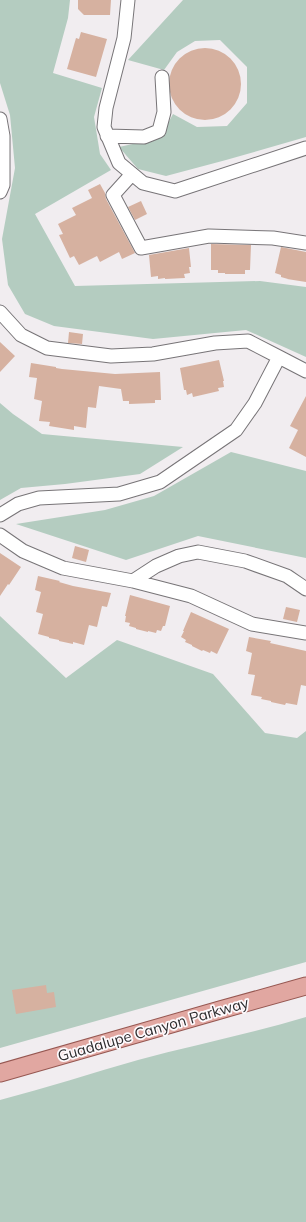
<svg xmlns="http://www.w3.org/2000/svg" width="306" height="1222" font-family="Mulish,sans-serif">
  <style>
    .green { fill: #b4ccc0 }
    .building { fill: #d6b1a0 }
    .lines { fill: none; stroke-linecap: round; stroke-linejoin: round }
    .minor-casing { stroke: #777477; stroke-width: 15 }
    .major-casing { stroke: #965751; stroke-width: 19 }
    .minor { stroke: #fff; stroke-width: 13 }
    .major { stroke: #e1a7a1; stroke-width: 17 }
    .labels { text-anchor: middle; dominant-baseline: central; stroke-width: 3.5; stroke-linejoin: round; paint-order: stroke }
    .street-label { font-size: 15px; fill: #2f2d2f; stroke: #fefafd }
  </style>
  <rect width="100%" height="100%" fill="#f1edf0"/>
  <path class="green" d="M 0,0 L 70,0 L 68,18 L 53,73 L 102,88 L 94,117 L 100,154 L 111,170 L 35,214 L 75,286 L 260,281 L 306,287 L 306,357 L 246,330 L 153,339 L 54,326 L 25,314 L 8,285 L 2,239 L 15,168 L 10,115 L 0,83 Z
    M 183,0 L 306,0 L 306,137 L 226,160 L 166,176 L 138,169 L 119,147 L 160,138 L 173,114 L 197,127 L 227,126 L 247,103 L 247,67 L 220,40 L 195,41 L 177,52 L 164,70 L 128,60 Z
    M 0,403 L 13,414 L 42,434 L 183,447 L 140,474 L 65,484 L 21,488 L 0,500 Z
    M 231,452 L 306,471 L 306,558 L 198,536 L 126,560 L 16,524 L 105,510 L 154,496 Z
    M 0,616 L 66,678 L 117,640 L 213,674 L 265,733 L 297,738 L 306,731 L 306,962 L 0,1048 Z
    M 306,1017 L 306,1222 L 0,1222 L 0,1100 C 46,1088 92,1073 138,1060 C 194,1045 250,1034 306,1017 Z"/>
  <path class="building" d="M 78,0 L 111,0 L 110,15 L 84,15 L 78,9 Z
    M 81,32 L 107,39 L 96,77 L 67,69 L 76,38 L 79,39 Z
    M169 84a36 36 0 1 1 72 0a36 36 0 1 1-72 0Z
    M 100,184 L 105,193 L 106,199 L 135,253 L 122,259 L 119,252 L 100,262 L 97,256 L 79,265 L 74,256 L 70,258 L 59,235 L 63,234 L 58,224 L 76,215 L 72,208 L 92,198 L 88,190 Z
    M 141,201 L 147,214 L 135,220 L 128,207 Z
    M 211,244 L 251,245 L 250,270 L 245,270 L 245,274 L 225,274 L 225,273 L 218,273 L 218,270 L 211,270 Z
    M 281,247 L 306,252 L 306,282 L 287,279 L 288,279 L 281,277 L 281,275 L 275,273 Z
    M 189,248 L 191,267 L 189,267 L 190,273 L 184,274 L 185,278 L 165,279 L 165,278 L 158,279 L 158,276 L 151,277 L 149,255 Z
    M 69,332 L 83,334 L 82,344 L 68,343 Z
    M 0,342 L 15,356 L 0,372 Z
    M 219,360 L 224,381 L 223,381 L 224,387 L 218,388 L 219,391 L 193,397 L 192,393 L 187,395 L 186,390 L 184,390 L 180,368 Z
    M 31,363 L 56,367 L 56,368 L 62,369 L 115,374 L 160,372 L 161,400 L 155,400 L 155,403 L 129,404 L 129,401 L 123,401 L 121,389 L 99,386 L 96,408 L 88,407 L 86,428 L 74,426 L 74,430 L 49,426 L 50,422 L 39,421 L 42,401 L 34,399 L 37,378 L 29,377 Z
    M 306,396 L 306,457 L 289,448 L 298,430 L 290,426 Z
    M 75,546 L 89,550 L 86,562 L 72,558 Z
    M 0,553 L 21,567 L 9,585 L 8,584 L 0,596 Z
    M 38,576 L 60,581 L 59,582 L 73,586 L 111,593 L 107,607 L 102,606 L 97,627 L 89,625 L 84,645 L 73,642 L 73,644 L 59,641 L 59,640 L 49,638 L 49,637 L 38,634 L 43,614 L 36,612 L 41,592 L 35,590 Z
    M 130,595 L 170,606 L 165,626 L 163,626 L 161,631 L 157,630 L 156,633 L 148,631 L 148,632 L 136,629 L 136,628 L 129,626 L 130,623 L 125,622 L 126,616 L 125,616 Z
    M 286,607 L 300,610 L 297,622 L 283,619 Z
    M 191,612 L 229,629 L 217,654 L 211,651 L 210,653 L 203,650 L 202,651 L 192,646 L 192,645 L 185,642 L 186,640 L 181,637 L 184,631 L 183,631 Z
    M 249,637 L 271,641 L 270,643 L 306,651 L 306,686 L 301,685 L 297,705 L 286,703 L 285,705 L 271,702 L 271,701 L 261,699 L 262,697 L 251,695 L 255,675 L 248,674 L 252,653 L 246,651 Z
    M 46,985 L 47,993 L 54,992 L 56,1007 L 16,1014 L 12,990 Z"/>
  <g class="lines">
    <g class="minor-casing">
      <path id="minor" d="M 128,0 L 124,38 L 106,108 L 104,127 L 119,163 L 143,183 L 175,191 L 306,148
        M 0,119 L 3,136 L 3,185 L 0,192
        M 107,136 L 144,137 L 159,131 L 164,112 L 162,77
        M 132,174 L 113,195 L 141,248 L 209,236 L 273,238 L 306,243
        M 0,312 L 21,335 L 47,348 L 111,356 L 153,354 L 215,343 L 248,341 L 279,357
        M 0,515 L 18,504 L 39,498 L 119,494 L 160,482 L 236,430 L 255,403 L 279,357 L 306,371
        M 0,535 L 23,551 L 63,568 L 133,581 L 191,596 L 252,624 L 306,633
        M 133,581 L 156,566 L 179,556 L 198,552 L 245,561 L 287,576 L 306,589"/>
    </g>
    <g class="major-casing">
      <path id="major" d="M 0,1073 L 220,1010 L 306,986"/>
    </g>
    <use href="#minor" class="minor"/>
    <use href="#major" class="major"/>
  </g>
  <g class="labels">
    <g class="street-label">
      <text transform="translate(153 1029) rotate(-16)">Guadalupe Canyon Parkway</text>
    </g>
  </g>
</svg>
